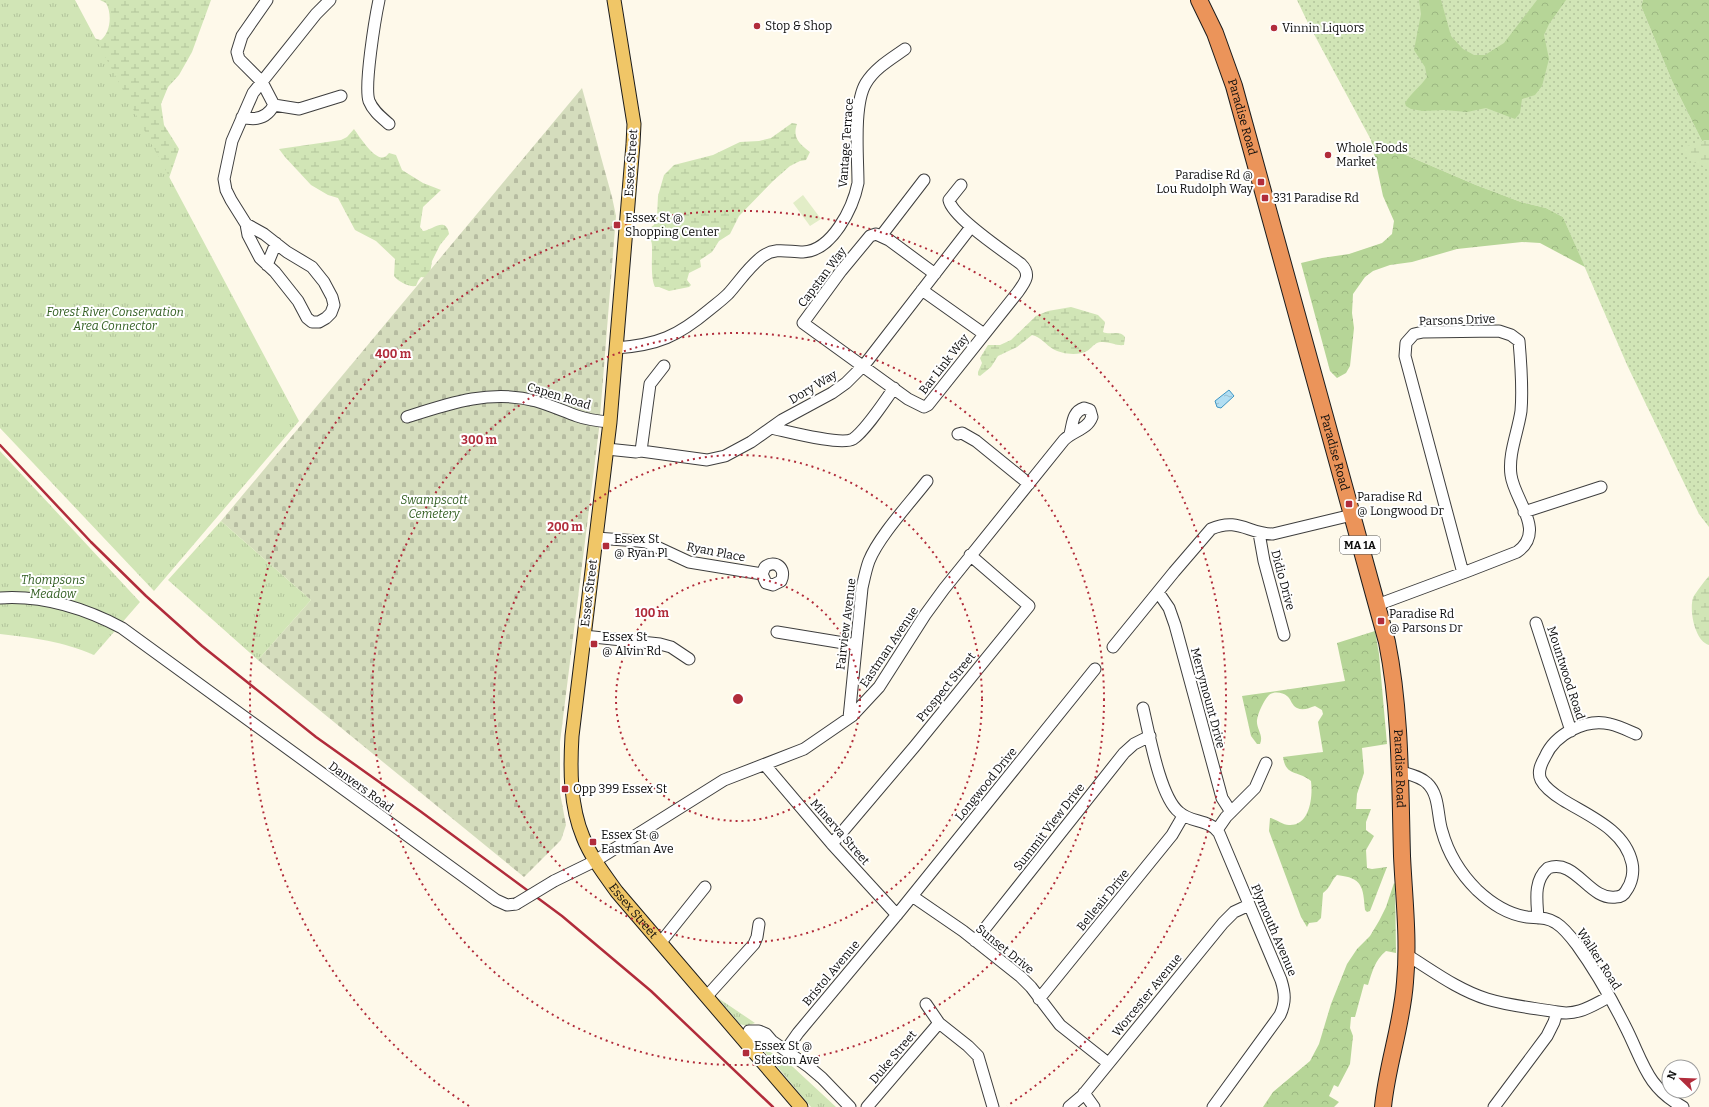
<svg xmlns="http://www.w3.org/2000/svg" width="1709" height="1107" font-family="Bitter,serif">
  <style>
    .grass { fill: url(#grass-dots) }
    .forest { fill: url(#forest-crowns) }
    .wetland { fill: url(#wetland-marsh) }
    .cemetery { fill: url(#cemetery-stones) }
    .park { fill: url(#park-tufts) }
    .pitch { fill: #e2edc7 }
    .water { fill: url(#water-ripples); stroke: #3d96c4 }
    .lines { fill: none; stroke-linecap: round; stroke-linejoin: round }
    .minor-casing { stroke: #3e3e3e; stroke-width: 13 }
    .major-casing { stroke: #1c1c1c; stroke-width: 15 }
    .highway-casing { stroke: #1c1c1c; stroke-width: 18 }
    .minor { stroke: #fff; stroke-width: 11 }
    .major { stroke: #f0c667; stroke-width: 13 }
    .highway { stroke: #eb945a; stroke-width: 16 }
    .rail { stroke: #b12c3b; stroke-width: 2.5 }
    .minor-bridge-casing { stroke: #3e3e3e; stroke-width: 13; stroke-linecap: butt }
    .minor-bridge { stroke: #fff; stroke-width: 11 }
    .ring { fill: none; stroke: #b12c3b; stroke-width: 2; stroke-dasharray: 2 4 }
    .poi-dot { fill: #b12c3b; stroke: #fff; stroke-width: 1.5 }
    .labels { text-anchor: middle; dominant-baseline: central; stroke-width: 4; stroke-linejoin: round; paint-order: stroke }
    .shield { fill: #fff; stroke: #545454; stroke-width: 1 }
    .shield-label { font-size: 11px; font-weight: bold; fill: #0b0b0b }
    .poi-label { font-size: 12px; fill: #0b0b0b; stroke: #fff; text-anchor: start }
    .street-label { font-size: 12px; fill: #0b0b0b; stroke: #fff }
    .park-label { font-size: 12px; font-style: italic; fill: #305d20; stroke: #fff }
    .centre { fill: #b12c3b; stroke: #fff; stroke-width: 2 }
    .ring-label { font-size: 12px; text-anchor: middle; font-weight: bold; fill: #b12c3b; stroke: #fff; stroke-width: 4; stroke-linejoin: round; paint-order: stroke }
  </style>
  <defs>
    <pattern id="grass-dots" width="8" height="8" patternUnits="userSpaceOnUse"><rect width="8" height="8" fill="#d1e5b6"/><path d="M2 2h.1M6 6h.1" fill="none" stroke="#b2c39b" stroke-width="1.8" stroke-linecap="round"/></pattern>
    <pattern id="forest-crowns" width="20" height="18" patternUnits="userSpaceOnUse"><rect width="20" height="18" fill="#b6d597"/><path d="M2 6a3 3 0 1 1 6 0M12 15a3 3 0 1 1 6 0" fill="none" stroke="#9bb681"/></pattern>
    <pattern id="wetland-marsh" width="20" height="14" patternUnits="userSpaceOnUse"><rect width="20" height="14" fill="#d1e5b6"/><path d="M1 5h8M5 5V1M11 12h8M15 12V8" fill="none" stroke="#b2c39b"/></pattern>
    <pattern id="cemetery-stones" width="16" height="16" patternUnits="userSpaceOnUse"><rect width="16" height="16" fill="#d5ddbd"/><path d="M2 7V4a2 2 0 0 1 4 0v3zM10 15v-3a2 2 0 0 1 4 0v3z" fill="#b6bca1"/></pattern>
    <pattern id="park-tufts" width="24" height="20" patternUnits="userSpaceOnUse"><rect width="24" height="20" fill="#d1e5b6"/><path d="M3 7l-1-3M5 7V3M7 7l1-3M15 17l-1-3M17 17v-4M19 17l1-3" fill="none" stroke="#b2c39b"/></pattern>
    <pattern id="water-ripples" width="26" height="14" patternUnits="userSpaceOnUse"><rect width="26" height="14" fill="#b2def2"/><path d="M2 4q2-2 4 0t4 0M15 11q2-2 4 0t4 0" fill="none" stroke="#98bdce"/></pattern>
  </defs>
  <rect width="100%" height="100%" fill="#fef9ea"/>
  <path class="grass" d="M 1297,0 L 1643,0 L 1641,6 L 1672,81 L 1709,155 L 1709,527 L 1699,514 L 1628,367 L 1563,217 L 1546,208 L 1521,202 L 1476,185 L 1371,140 L 1308,23 Z"/>
  <path class="forest" d="M 1419,0 L 1441,0 L 1451,36 L 1463,49 L 1474,55 L 1485,55 L 1504,43 L 1537,0 L 1566,0 L 1549,24 L 1544,35 L 1549,59 L 1542,86 L 1535,95 L 1522,99 L 1520,113 L 1515,119 L 1486,108 L 1467,112 L 1444,110 L 1423,111 L 1411,109 L 1406,106 L 1405,103 C 1411,93 1420,87 1427,77 L 1425,67 L 1414,50 L 1421,14 Z
    M 1643,0 L 1709,0 L 1709,140 L 1702,141 L 1672,81 L 1641,6 Z
    M 1371,140 L 1476,185 L 1521,202 L 1546,208 L 1563,217 L 1585,267 L 1540,243 L 1522,242 L 1457,249 L 1412,262 L 1390,265 L 1373,271 L 1365,277 L 1353,294 L 1352,313 L 1354,328 L 1350,366 L 1346,373 L 1337,378 L 1330,371 L 1301,263 L 1322,258 L 1349,254 L 1382,243 L 1392,234 L 1394,221 L 1383,196 Z
    M 1375,631 L 1379,654 L 1387,744 L 1362,748 L 1364,773 L 1357,794 L 1356,809 L 1371,809 L 1366,822 L 1366,830 L 1374,836 L 1366,850 L 1367,868 L 1372,869 L 1387,867 L 1370,911 L 1367,912 L 1365,910 C 1363,887 1363,878 1337,875 C 1330,882 1331,887 1323,893 L 1321,918 L 1317,922 L 1309,923 L 1307,927 L 1301,917 L 1269,831 L 1270,818 L 1271,818 C 1277,820 1283,825 1289,825 C 1310,826 1313,797 1311,781 C 1298,770 1286,777 1283,757 L 1323,752 L 1318,722 L 1323,714 L 1322,710 L 1315,706 C 1309,708 1303,711 1297,708 C 1292,706 1291,699 1287,696 C 1283,692 1273,691 1269,695 C 1264,700 1258,713 1257,720 C 1256,729 1264,735 1260,744 L 1257,744 L 1251,736 L 1242,696 L 1345,681 L 1337,643 Z
    M 1394,883 L 1395,884 L 1396,953 L 1386,951 C 1375,960 1372,972 1368,985 L 1364,984 L 1355,1017 L 1351,1017 L 1350,1028 L 1353,1036 L 1350,1064 L 1338,1087 L 1334,1085 L 1329,1096 L 1339,1102 L 1334,1107 L 1263,1107 L 1273,1092 L 1310,1061 L 1319,1044 L 1331,1004 L 1347,964 L 1357,949 L 1370,936 L 1379,921 L 1386,907 Z"/>
  <path class="wetland" d="M 39,0 L 89,37 L 101,40 C 111,32 112,13 106,3 L 100,0 L 211,0 L 192,52 L 179,75 L 168,87 L 161,104 L 164,125 L 179,149 L 169,178 L 0,80 Z
    M 792,123 L 797,124 C 792,138 800,144 810,152 L 806,160 L 800,161 L 790,166 L 773,181 L 739,216 L 730,234 L 719,241 L 712,252 L 700,260 L 701,267 L 689,273 L 687,280 L 691,285 L 689,287 L 669,291 L 659,287 L 655,287 C 649,275 654,245 651,241 C 650,239 646,238 643,236 L 643,233 L 654,225 L 657,216 L 658,196 L 664,175 L 674,165 L 713,155 L 740,142 L 759,141 L 771,138 Z
    M 354,129 C 359,136 375,161 384,157 C 386,157 387,155 389,153 L 396,155 L 402,170 L 423,183 L 441,190 L 423,207 L 420,227 L 423,231 C 431,231 446,215 449,234 L 440,245 L 432,261 L 430,274 L 428,278 L 421,277 L 418,281 L 416,286 C 408,287 399,282 394,276 L 395,259 L 376,241 L 355,230 L 338,198 L 328,195 L 311,185 L 285,157 L 279,149 L 341,140 L 347,137 Z
    M 1706,140 L 1709,140 L 1709,171 L 1707,167 C 1695,164 1686,160 1684,147 Z
    M 1071,307 L 1098,315 L 1105,322 L 1103,332 C 1111,336 1119,329 1125,337 L 1124,345 C 1117,346 1110,342 1103,342 C 1095,341 1092,348 1087,351 C 1078,356 1061,354 1053,349 C 1046,345 1041,337 1032,335 L 1017,347 L 998,356 L 991,367 L 980,376 L 978,375 L 978,372 L 982,363 L 980,358 L 988,345 L 1000,345 L 1011,340 L 1036,316 L 1048,311 Z
    M 1709,576 L 1709,645 C 1695,641 1689,611 1693,598 C 1694,595 1706,579 1709,576 Z"/>
  <path class="cemetery" d="M 582,88 L 612,197 L 616,216 L 599,429 L 560,742 L 560,793 L 566,825 L 561,840 L 524,877 L 258,660 L 311,600 L 221,521 Z"/>
  <path class="park" d="M 0,0 L 75,0 L 299,421 L 154,591 L 0,428 Z
    M 0,451 L 140,602 L 94,655 C 62,641 34,638 0,634 Z
    M 221,521 L 311,600 L 258,660 L 168,580 Z
    M 718,998 L 755,1023 L 746,1026 L 740,1024 Z
    M 763,1047 L 793,1067 L 836,1107 L 811,1107 L 765,1052 L 762,1048 Z"/>
  <path class="pitch" d="M 803,195 L 821,219 L 810,226 L 793,203 Z"/>
  <path class="water" d="M 1229,390 L 1234,396 L 1221,408 L 1217,407 L 1215,401 Z"/>
  <g class="lines">
    <g class="minor-casing">
      <path id="minor" d="M 267,0 L 242,36 L 237,52 L 239,59 L 262,82 L 274,105 L 299,109 L 341,96
        M 379,0 C 375,19 364,86 369,101 C 373,111 381,117 389,124
        M 242,117 C 256,121 267,118 274,105
        M 246,224 L 248,235 L 260,258 L 275,272 L 298,301 L 307,318 L 312,322 L 319,322 L 326,318 L 331,313 L 334,305 L 332,297 L 324,282 L 312,267 L 287,252 L 264,234 L 246,224 L 231,200 L 226,190 L 224,179 L 232,141 L 253,93 L 316,14 L 330,0
        M 881,236 L 924,180
        M 267,265 L 276,243
        M 935,274 L 889,240 L 876,234 L 870,236 L 841,271 L 803,323 L 908,399 L 924,407 L 928,405 L 1018,292 C 1026,281 1031,274 1021,264 C 1005,252 952,217 949,200 L 961,185
        M 922,290 L 984,334
        M 616,348 C 658,345 678,336 709,310 C 715,305 722,300 728,294 C 739,282 749,266 763,256 C 776,247 788,252 803,252 C 832,251 853,208 858,183 C 858,158 853,104 866,83 C 875,68 891,59 905,49
        M 407,417 C 450,403 491,389 536,401 C 550,405 563,411 577,416 C 588,420 598,421 610,422
        M 771,428 C 786,431 841,446 853,439 C 866,430 884,402 894,388
        M 958,434 L 962,433 L 976,441 L 1029,484
        M 607,449 L 636,452 L 641,451 L 707,460 L 725,456 L 751,442 L 782,420 L 832,393 L 846,383 L 865,364 L 971,227
        M 641,451 L 650,384 L 664,366
        M 1524,512 L 1601,487
        M 1259,533 L 1264,561 L 1284,635
        M 596,538 L 638,541 L 646,542 L 689,562 L 762,574 L 766,583 L 773,585 L 781,581 C 787,568 775,559 765,567 L 762,574
        M 1158,592 L 1169,608 L 1175,625 L 1222,798 L 1231,812
        M 0,598 C 44,595 84,608 122,628 L 496,900 L 507,905 L 516,904
        M 1377,605 L 1463,573 L 1405,356 L 1406,343 L 1414,334 L 1423,332 L 1499,331 L 1511,335 L 1519,341 C 1521,364 1523,388 1521,411 C 1518,432 1508,454 1511,475 C 1514,500 1547,531 1517,552 L 1463,573
        M 1536,623 L 1571,731
        M 777,632 L 856,645
        M 584,636 L 660,644 L 671,647 L 689,659
        M 1113,647 L 1174,572 L 1211,529 C 1238,517 1249,534 1273,534 L 1352,515
        M 1143,708 C 1149,733 1160,797 1179,812 C 1190,823 1210,819 1219,833 L 1281,980 C 1285,993 1286,1002 1280,1015 L 1213,1107
        M 849,718 L 862,588 C 864,579 866,569 869,561 C 879,536 910,503 927,481
        M 765,765 L 832,844 L 897,915
        M 1399,771 C 1408,774 1420,776 1427,783 C 1440,795 1437,816 1442,831 C 1448,853 1461,874 1477,890 C 1492,904 1507,914 1527,917 C 1538,918 1547,917 1556,923 C 1564,928 1571,937 1577,945 C 1595,970 1611,998 1625,1026 C 1643,1061 1646,1087 1683,1107
        M 1217,830 L 1226,817 L 1255,788 L 1266,763
        M 832,844 L 915,746 L 1029,606 L 970,555
        M 554,881 L 595,861 L 724,780 L 804,749 L 852,716 L 879,687 L 925,615 L 944,589 L 1064,440 C 1074,430 1087,430 1092,417 L 1090,410 L 1084,408 C 1072,412 1073,423 1070,434
        M 912,896 L 963,931 L 1021,977 L 1031,987 L 1060,1025 L 1108,1063
        M 1538,918 C 1537,901 1533,881 1548,868 C 1576,858 1589,901 1616,897 C 1620,897 1624,895 1626,891 C 1632,883 1634,872 1632,863 C 1625,830 1589,816 1563,800 C 1555,795 1545,788 1541,780 C 1537,772 1541,764 1545,757 C 1555,734 1586,718 1610,724 C 1619,726 1627,730 1636,734
        M 975,941 L 1124,753 L 1134,744 L 1150,736
        M 661,942 L 705,887
        M 1407,955 C 1433,971 1458,990 1487,999 C 1510,1006 1534,1008 1557,1012
        M 707,996 L 754,944 L 757,937 L 759,924
        M 1039,999 L 1172,835 L 1183,816
        M 926,1004 L 939,1023 L 968,1046 L 978,1056 L 993,1107
        M 772,1041 C 762,1040 755,1043 745,1041 L 749,1031 L 759,1031 L 766,1034 L 772,1041 L 809,1067 L 822,1078 L 850,1107
        M 786,1050 L 798,1033 L 900,911 L 1095,669
        M 1084,1093 L 1094,1107
        M 867,1107 L 939,1023
        M 1069,1107 L 1082,1096 L 1223,923 L 1234,912 L 1249,905
        M 1494,1107 L 1547,1036 L 1554,1022 L 1557,1012 C 1578,1016 1591,1006 1609,997"/>
    </g>
    <g class="major-casing">
      <g id="major">
        <path id="s1" d="M 614,0 L 634,124 L 633,144 L 610,422 L 572,736 C 570,769 570,806 583,837 C 591,857 604,874 617,892 L 801,1107"/>
      </g>
    </g>
    <g class="highway-casing">
      <g id="highway">
        <path id="s2" d="M 1199,0 L 1215,33 L 1234,86 L 1387,642 C 1401,712 1400,785 1402,856 C 1404,898 1409,940 1405,982 C 1402,1025 1387,1065 1383,1107"/>
      </g>
    </g>
    <use href="#minor" class="minor"/>
    <use href="#major" class="major"/>
    <use href="#highway" class="highway"/>
    <path class="rail" d="M 0,445 L 91,542 L 146,596 L 202,646 L 316,737 L 420,811 L 562,916 L 651,991 L 773,1107"/>
    <g class="minor-bridge-casing">
      <path id="minor-bridge" d="M 516,904 L 554,881"/>
    </g>
    <use href="#minor-bridge" class="minor-bridge"/>
  </g>
  <g class="ring">
    <circle cx="738" cy="699" r="122"/>
    <circle cx="738" cy="699" r="244"/>
    <circle cx="738" cy="699" r="366"/>
    <path d="M469 1106A488 488 0 1 1 1007 1106"/>
  </g>
  <g class="poi-dot">
    <circle cx="757" cy="26" r="4"/>
    <circle cx="1274" cy="28" r="4"/>
    <circle cx="1328" cy="155" r="4"/>
    <rect x="1257" y="178" width="8" height="8" rx="2"/>
    <rect x="1261" y="194" width="8" height="8" rx="2"/>
    <rect x="613" y="221" width="8" height="8" rx="2"/>
    <rect x="1345" y="500" width="8" height="8" rx="2"/>
    <rect x="602" y="542" width="8" height="8" rx="2"/>
    <rect x="1377" y="617" width="8" height="8" rx="2"/>
    <rect x="590" y="640" width="8" height="8" rx="2"/>
    <rect x="561" y="785" width="8" height="8" rx="2"/>
    <rect x="589" y="838" width="8" height="8" rx="2"/>
    <rect x="742" y="1049" width="8" height="8" rx="2"/>
  </g>
  <g class="labels">
    <rect class="shield" x="1340" y="536" width="40" height="18" rx="3"/>
    <g class="shield-label">
      <text x="1360" y="545">MA 1A</text>
    </g>
    <g class="poi-label">
      <text x="765" y="26">Stop &amp; Shop</text>
      <text x="1282" y="28">Vinnin Liquors</text>
      <text x="1336" y="148">Whole Foods<tspan x="1336" dy="14">Market</tspan></text>
      <text x="1253" y="175" text-anchor="end">Paradise Rd @<tspan x="1253" dy="14">Lou Rudolph Way</tspan></text>
      <text x="1273" y="198">331 Paradise Rd</text>
      <text x="625" y="218">Essex St @<tspan x="625" dy="14">Shopping Center</tspan></text>
      <text x="1357" y="497">Paradise Rd<tspan x="1357" dy="14">@ Longwood Dr</tspan></text>
      <text x="614" y="539">Essex St<tspan x="614" dy="14">@ Ryan Pl</tspan></text>
      <text x="1389" y="614">Paradise Rd<tspan x="1389" dy="14">@ Parsons Dr</tspan></text>
      <text x="602" y="637">Essex St<tspan x="602" dy="14">@ Alvin Rd</tspan></text>
      <text x="573" y="789">Opp 399 Essex St</text>
      <text x="601" y="835">Essex St @<tspan x="601" dy="14">Eastman Ave</tspan></text>
      <text x="754" y="1046">Essex St @<tspan x="754" dy="14">Stetson Ave</tspan></text>
    </g>
    <g class="street-label">
      <text stroke="none"><textPath href="#s2" startOffset="125">Paradise Road</textPath></text>
      <text transform="translate(846 143) rotate(-86)">Vantage Terrace</text>
      <text transform="translate(631 163) rotate(-86)">Essex Street</text>
      <text transform="translate(822 277) rotate(-53)">Capstan Way</text>
      <text transform="translate(1457 320) rotate(-2)">Parsons Drive</text>
      <text transform="translate(944 364) rotate(-52)">Bar Link Way</text>
      <text transform="translate(813 387) rotate(-31)">Dory Way</text>
      <text transform="translate(559 396) rotate(17)">Capen Road</text>
      <text stroke="none"><textPath href="#s2" startOffset="473">Paradise Road</textPath></text>
      <text transform="translate(716 552) rotate(11)">Ryan Place</text>
      <text transform="translate(1283 580) rotate(75)">Didio Drive</text>
      <text transform="translate(589 593) rotate(-83)">Essex Street</text>
      <text transform="translate(846 624) rotate(-83)">Fairview Avenue</text>
      <text transform="translate(889 647) rotate(-56)">Eastman Avenue</text>
      <text transform="translate(1566 673) rotate(72)">Mountwood Road</text>
      <text transform="translate(946 687) rotate(-51)">Prospect Street</text>
      <text transform="translate(1208 698) rotate(75)">Merrymount Drive</text>
      <text stroke="none"><textPath href="#s2" startOffset="797">Paradise Road</textPath></text>
      <text transform="translate(986 784) rotate(-51)">Longwood Drive</text>
      <text transform="translate(361 787) rotate(36)">Danvers Road</text>
      <text transform="translate(1049 827) rotate(-52)">Summit View Drive</text>
      <text transform="translate(840 832) rotate(49)">Minerva Street</text>
      <text transform="translate(1103 900) rotate(-51)">Belleair Drive</text>
      <text stroke="none"><textPath href="#s1" startOffset="933">Essex Street</textPath></text>
      <text transform="translate(1274 930) rotate(67)">Plymouth Avenue</text>
      <text transform="translate(1005 949) rotate(39)">Sunset Drive</text>
      <text transform="translate(1599 959) rotate(57)">Walker Road</text>
      <text transform="translate(831 973) rotate(-50)">Bristol Avenue</text>
      <text transform="translate(1147 995) rotate(-51)">Worcester Avenue</text>
      <text transform="translate(893 1057) rotate(-50)">Duke Street</text>
    </g>
    <g class="park-label">
      <text x="115" y="312">Forest River Conservation<tspan x="115" dy="14">Area Connector</tspan></text>
      <text x="434" y="500">Swampscott<tspan x="434" dy="14">Cemetery</tspan></text>
      <text x="53" y="580">Thompsons<tspan x="53" dy="14">Meadow</tspan></text>
    </g>
  </g>
  <circle cx="738" cy="699" r="6" class="centre"/>
  <g class="ring-label">
    <text x="393" y="358">400 m</text>
    <text x="479" y="444">300 m</text>
    <text x="565" y="531">200 m</text>
    <text x="652" y="617">100 m</text>
  </g>
  <g transform="translate(1681 1079) rotate(293)"><circle r="19" fill="#ffffff" stroke="#9d9d9d"/>
  <path d="M0-3L7 15L0 10L-7 15Z" fill="#b12c3b"/>
  <text y="-6" font-size="11" font-weight="bold" text-anchor="middle" fill="#0b0b0b">N</text>
  </g>
</svg>
